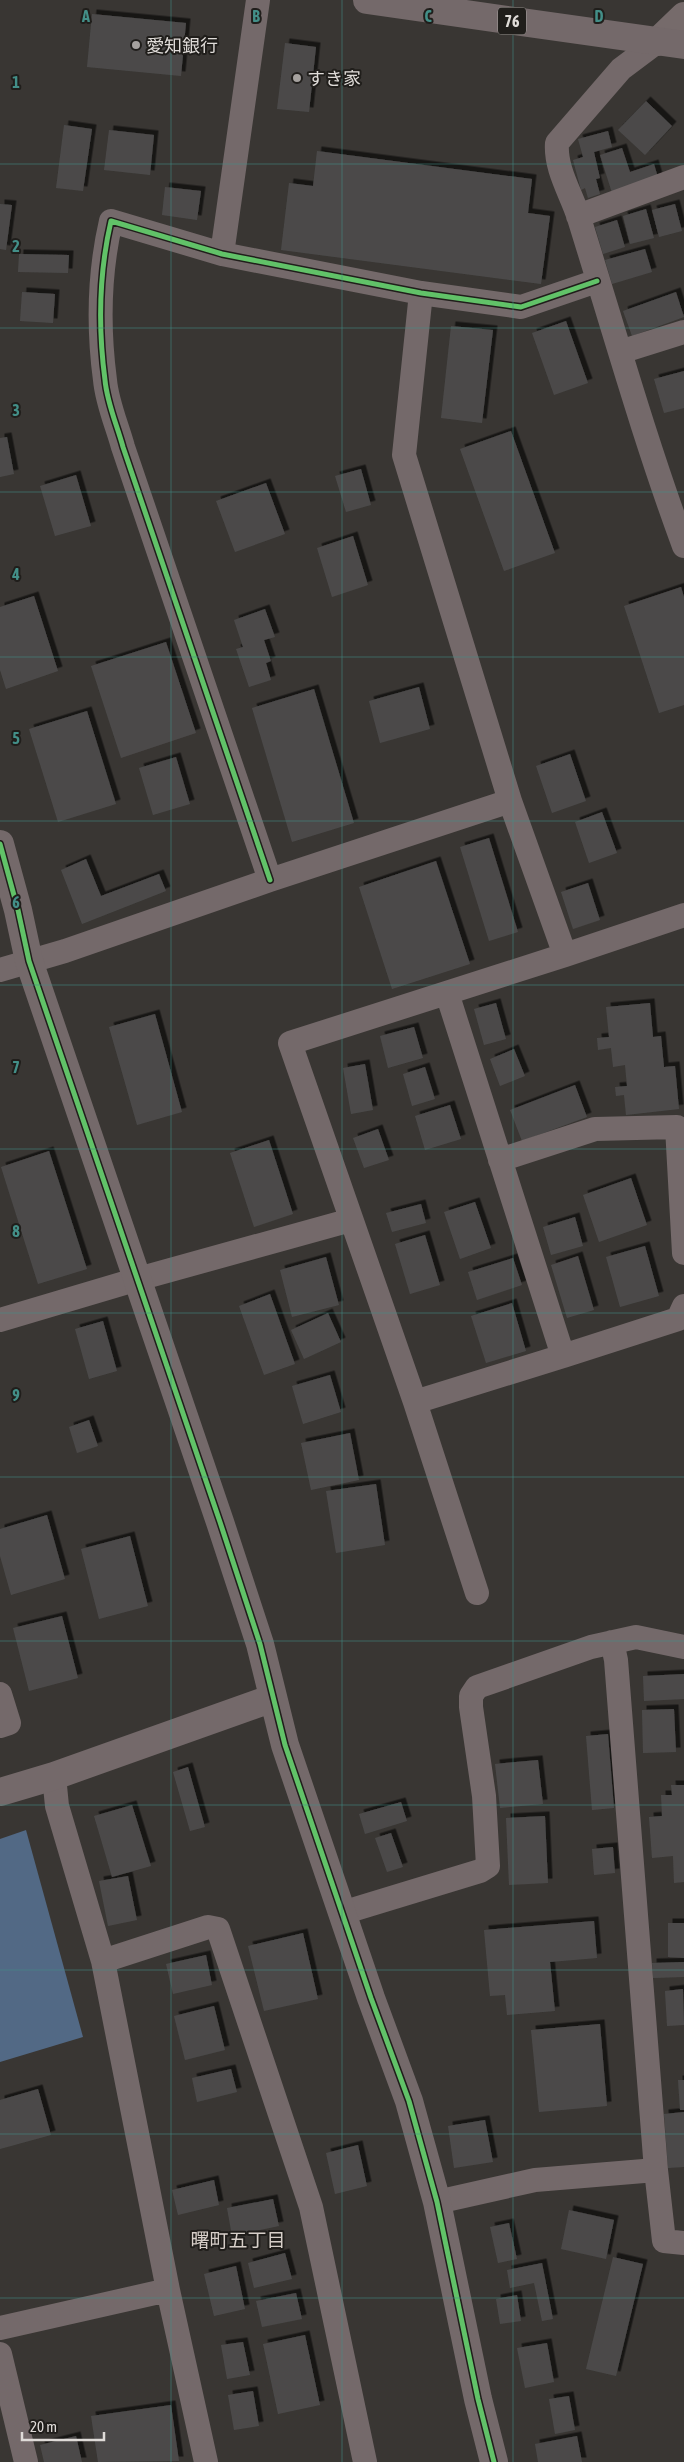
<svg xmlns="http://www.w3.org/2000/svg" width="684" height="2462" font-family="'Asap Condensed','Noto Sans JP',sans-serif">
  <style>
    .water { fill: #526985 }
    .building { fill: #4b4a4a; filter: url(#shadow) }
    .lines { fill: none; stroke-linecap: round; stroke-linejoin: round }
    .minor { stroke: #74696a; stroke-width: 24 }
    .tertiary { stroke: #74696a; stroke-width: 28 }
    .secondary { stroke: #766b6b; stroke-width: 28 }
    .primary { stroke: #74696a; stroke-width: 28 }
    .cycleway-casing { stroke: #201e1b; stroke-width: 8 }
    .cycleway { stroke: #61c268; stroke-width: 5 }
    .grid { fill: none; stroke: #438f88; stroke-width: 1; stroke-opacity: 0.55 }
    .poi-dot { fill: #a5a19e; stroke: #201e1b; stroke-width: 2 }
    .labels { text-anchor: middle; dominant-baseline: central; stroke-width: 4; stroke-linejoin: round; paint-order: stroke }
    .shield { fill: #201e1b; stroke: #a6a29f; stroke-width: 1 }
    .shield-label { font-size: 16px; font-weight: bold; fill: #dfdbd8 }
    .poi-label { font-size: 18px; fill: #dfdbd8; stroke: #201e1b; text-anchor: start }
    .neighbourhood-label { font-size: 19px; fill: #d6cec8; stroke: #201e1b }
    .grid-label { font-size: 16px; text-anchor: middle; font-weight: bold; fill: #438f88; stroke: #201e1b; stroke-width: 4; stroke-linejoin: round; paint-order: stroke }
  </style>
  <defs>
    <filter id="shadow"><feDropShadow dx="4.5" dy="-4.5" stdDeviation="0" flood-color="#0009"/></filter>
  </defs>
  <rect width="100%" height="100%" fill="#393633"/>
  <path class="water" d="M 26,1830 L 83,2037 L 0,2062 L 0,1839 Z"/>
  <path class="building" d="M 92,14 L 186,23 L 181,76 L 87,67 Z
    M 285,43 L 316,47 L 309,112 L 277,109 Z
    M 646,101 L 672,126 L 645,155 L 618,130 Z
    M 64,125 L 92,129 L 83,191 L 56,188 Z
    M 109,130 L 154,135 L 150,175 L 104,170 Z
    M 608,131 L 612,147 L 594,152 L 600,178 L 596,179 L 600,194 L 588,198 L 585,188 L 581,190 L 573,160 L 583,157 L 578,139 Z
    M 622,148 L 630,172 L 654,164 L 659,181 L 613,196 L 600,155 Z
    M 317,151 L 532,179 L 528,213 L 550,216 L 541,284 L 281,250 L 289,183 L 313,186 Z
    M 165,187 L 201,191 L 197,220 L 162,215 Z
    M 0,204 L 12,205 L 6,250 L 0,249 Z
    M 675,204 L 682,231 L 659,237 L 652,210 Z
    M 646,209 L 654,238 L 630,244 L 623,216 Z
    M 617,220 L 625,247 L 603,254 L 595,227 Z
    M 645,249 L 652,272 L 612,284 L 605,260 Z
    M 19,254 L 69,255 L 68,273 L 18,272 Z
    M 22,292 L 55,294 L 53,323 L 20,321 Z
    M 676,292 L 684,317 L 632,336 L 623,311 Z
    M 566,321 L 588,383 L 554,395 L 532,333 Z
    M 451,326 L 493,330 L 482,423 L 441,418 Z
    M 684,371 L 684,408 L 664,413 L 654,379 Z
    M 511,431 L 555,553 L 504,571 L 460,449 Z
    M 7,437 L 14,474 L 0,477 L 0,438 Z
    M 361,469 L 371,505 L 346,512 L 335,476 Z
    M 76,475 L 91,526 L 55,536 L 40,486 Z
    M 266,483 L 285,534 L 235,552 L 216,501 Z
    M 353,536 L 368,585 L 332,597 L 317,548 Z
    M 681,587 L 684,597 L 684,705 L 659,713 L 624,606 Z
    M 34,596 L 58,671 L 6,689 L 0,670 L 0,607 Z
    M 265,609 L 275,637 L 264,640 L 271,661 L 266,663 L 271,680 L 249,687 L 236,649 L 243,647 L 234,620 Z
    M 166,642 L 196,733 L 121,758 L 91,666 Z
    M 419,687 L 430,729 L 380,743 L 369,701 Z
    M 314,689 L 354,823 L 292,842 L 252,708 Z
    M 87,711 L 116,804 L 58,822 L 29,729 Z
    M 570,754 L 586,801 L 552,813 L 536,766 Z
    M 176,757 L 190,804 L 153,815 L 139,768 Z
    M 602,812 L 617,853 L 589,863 L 575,822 Z
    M 489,838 L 518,932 L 489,941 L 460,847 Z
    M 86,859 L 101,896 L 159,874 L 166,891 L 82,924 L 61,870 Z
    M 436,861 L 470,964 L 392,989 L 359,887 Z
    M 588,883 L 600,920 L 573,929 L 561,892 Z
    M 496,1003 L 506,1039 L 484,1045 L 474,1009 Z
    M 650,1003 L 653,1037 L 661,1036 L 664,1067 L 675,1066 L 679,1109 L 626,1115 L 624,1095 L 616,1096 L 615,1087 L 627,1086 L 625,1065 L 613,1067 L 611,1048 L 598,1050 L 597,1038 L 609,1037 L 606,1007 Z
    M 155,1014 L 182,1112 L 137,1125 L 109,1027 Z
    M 414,1027 L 423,1058 L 388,1068 L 380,1036 Z
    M 514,1049 L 525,1076 L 500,1086 L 490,1059 Z
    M 365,1064 L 373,1110 L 351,1114 L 343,1068 Z
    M 425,1067 L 435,1099 L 412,1106 L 403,1074 Z
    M 575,1085 L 587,1117 L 522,1141 L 510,1110 Z
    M 450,1105 L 461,1139 L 425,1150 L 415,1116 Z
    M 378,1129 L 389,1160 L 364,1168 L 353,1138 Z
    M 269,1140 L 293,1214 L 254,1227 L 230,1153 Z
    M 49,1151 L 87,1269 L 38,1284 L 1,1167 Z
    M 631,1178 L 647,1225 L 599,1242 L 583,1195 Z
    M 475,1202 L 491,1248 L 460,1259 L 444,1212 Z
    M 421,1204 L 426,1223 L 392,1232 L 386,1213 Z
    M 575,1217 L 583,1246 L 551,1255 L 543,1227 Z
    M 425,1235 L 440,1285 L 410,1294 L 395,1244 Z
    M 645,1246 L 659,1296 L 620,1307 L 606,1257 Z
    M 578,1256 L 594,1310 L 567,1318 L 551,1265 Z
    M 326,1257 L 339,1305 L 292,1317 L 280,1270 Z
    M 513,1258 L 522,1285 L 477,1300 L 468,1272 Z
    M 270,1294 L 295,1364 L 264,1375 L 239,1306 Z
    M 512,1303 L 526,1351 L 486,1363 L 471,1316 Z
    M 328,1313 L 341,1342 L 304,1359 L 291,1330 Z
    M 103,1321 L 117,1371 L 89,1379 L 75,1329 Z
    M 330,1375 L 341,1412 L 303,1424 L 292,1386 Z
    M 89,1420 L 98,1446 L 77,1453 L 69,1427 Z
    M 350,1433 L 359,1480 L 311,1490 L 301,1443 Z
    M 376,1484 L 385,1545 L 336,1553 L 326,1491 Z
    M 47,1515 L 65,1579 L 11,1595 L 0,1556 L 0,1529 Z
    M 130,1536 L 148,1606 L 99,1619 L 81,1549 Z
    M 62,1616 L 78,1678 L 29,1691 L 13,1628 Z
    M 684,1674 L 684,1699 L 644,1701 L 643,1676 Z
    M 674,1709 L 676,1752 L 643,1753 L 642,1710 Z
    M 608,1734 L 614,1808 L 592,1810 L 586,1736 Z
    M 538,1760 L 543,1804 L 500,1808 L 495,1764 Z
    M 188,1767 L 205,1827 L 190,1831 L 173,1772 Z
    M 671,1785 L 684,1785 L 684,1882 L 674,1883 L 673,1856 L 652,1858 L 649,1817 L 662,1816 L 661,1795 L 672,1795 Z
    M 401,1802 L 407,1821 L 365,1834 L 359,1814 Z
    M 132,1805 L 151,1866 L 112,1877 L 94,1816 Z
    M 545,1816 L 548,1883 L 509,1885 L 506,1818 Z
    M 391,1833 L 403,1867 L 387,1872 L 375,1838 Z
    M 613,1847 L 615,1873 L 594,1875 L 592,1849 Z
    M 128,1876 L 137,1920 L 108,1926 L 99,1881 Z
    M 594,1921 L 597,1958 L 550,1962 L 555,2011 L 507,2015 L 505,1995 L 490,1996 L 484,1930 Z
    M 668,1923 L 684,1923 L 684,1958 L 668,1957 Z
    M 303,1933 L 318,1999 L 264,2011 L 248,1946 Z
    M 206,1955 L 212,1985 L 173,1994 L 166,1964 Z
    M 684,1962 L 684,1977 L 653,1978 L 652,1963 Z
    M 683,1989 L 684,2025 L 667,2026 L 665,1991 Z
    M 214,2006 L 225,2050 L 185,2060 L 174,2016 Z
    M 600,2024 L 607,2106 L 539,2112 L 531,2030 Z
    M 231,2069 L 237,2092 L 197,2102 L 192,2078 Z
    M 678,2080 L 684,2080 L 684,2110 L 680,2110 Z
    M 38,2089 L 51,2135 L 0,2149 L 0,2100 Z
    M 684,2112 L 684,2167 L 668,2168 L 664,2114 Z
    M 485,2120 L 493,2162 L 454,2168 L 448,2126 Z
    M 358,2145 L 367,2186 L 335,2194 L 326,2153 Z
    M 214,2180 L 219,2205 L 178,2215 L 172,2190 Z
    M 273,2199 L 279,2226 L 232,2236 L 227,2208 Z
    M 569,2210 L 614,2220 L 606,2259 L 561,2249 Z
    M 509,2223 L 517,2259 L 498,2263 L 490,2227 Z
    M 285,2253 L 292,2279 L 254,2288 L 248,2263 Z
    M 613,2257 L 643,2264 L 616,2376 L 586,2369 Z
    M 542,2263 L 553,2319 L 542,2321 L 534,2283 L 510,2288 L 507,2270 Z
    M 236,2266 L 245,2309 L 214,2316 L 204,2274 Z
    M 296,2293 L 302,2319 L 262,2327 L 256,2301 Z
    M 517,2295 L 521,2321 L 500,2324 L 496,2299 Z
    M 305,2335 L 320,2405 L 278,2414 L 263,2344 Z
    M 243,2342 L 250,2375 L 227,2379 L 221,2345 Z
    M 547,2343 L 554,2382 L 525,2388 L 517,2348 Z
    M 253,2391 L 259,2426 L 234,2430 L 228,2395 Z
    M 569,2396 L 575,2430 L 555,2434 L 549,2399 Z
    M 171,2405 L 179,2461 L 98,2462 L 91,2416 Z
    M 76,2436 L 82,2462 L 44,2462 L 40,2445 Z
    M 577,2436 L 582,2462 L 538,2462 L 535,2444 Z"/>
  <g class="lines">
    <path class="minor" d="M 657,42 L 621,69 L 557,143 C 555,169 571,193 579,218 C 613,327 644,438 684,546
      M 578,216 L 684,177
      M 222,254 L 258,0
      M 421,293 L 404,455 L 510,801 L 565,955
      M 620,352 L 684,332
      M 270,880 L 123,447 C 117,425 107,403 105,380 C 98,327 99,273 111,221 L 222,254 L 421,293 L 521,307 L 597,281
      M 0,970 L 65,951 L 270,880 L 510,801
      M 500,1160 L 595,1129 L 677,1127 L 684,1253
      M 0,1320 L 138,1279 L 351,1220
      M 563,1356 L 678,1319 L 684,1306
      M 415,1402 L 563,1356 L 447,993
      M 477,1593 L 415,1402 L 290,1043 L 565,955 L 684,915
      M 0,1694 L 9,1723 L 0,1726
      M 54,1776 L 57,1806 L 103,1961 L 168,2290 L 206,2462
      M 342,1913 L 480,1871 L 488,1866 L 484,1796 L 471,1707 L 471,1696 L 477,1687 L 591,1647 L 636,1637 L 684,1647
      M 103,1961 L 208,1927 L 218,1929 L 311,2207 L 365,2462
      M 656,2170 L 664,2241 L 684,2243
      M 437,2202 L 535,2180 L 656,2170 L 616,1660 L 612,1642
      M 0,2328 L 168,2290
      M 0,2354 L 26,2462"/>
    <path class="tertiary" d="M 0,844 L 18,910 L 29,961 L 220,1522 L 260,1644 L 285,1745 L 371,1998 L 409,2101 L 437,2202 L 478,2399 L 494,2462
      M 0,1792 L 54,1776 L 273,1698"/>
    <path class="secondary" d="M 657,42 L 684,16"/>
    <path class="primary" d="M 367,0 L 684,45"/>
    <g class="cycleway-casing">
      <path id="cycleway" d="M 0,844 L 18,910 L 29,961 L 220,1522 L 260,1644 L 285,1745 L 371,1998 L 409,2101 L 437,2202 L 478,2399 L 494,2462
        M 270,880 L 123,447 C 117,425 107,403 105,380 C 98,327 99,273 111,221 L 222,254 L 421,293 L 521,307 L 597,281"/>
    </g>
    <use href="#cycleway" class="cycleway"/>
  </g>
  <path class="grid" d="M 171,0 L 171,2462M 342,0 L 342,2462M 513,0 L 513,2462M 0,164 L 684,164M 0,328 L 684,328M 0,492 L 684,492M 0,657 L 684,657M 0,821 L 684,821M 0,985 L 684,985M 0,1149 L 684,1149M 0,1313 L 684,1313M 0,1477 L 684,1477M 0,1641 L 684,1641M 0,1805 L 684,1805M 0,1970 L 684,1970M 0,2134 L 684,2134M 0,2298 L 684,2298"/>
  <g class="poi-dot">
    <circle cx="136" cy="45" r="5"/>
    <circle cx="297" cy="78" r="5"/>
  </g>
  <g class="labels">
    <rect class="shield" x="498" y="7.5" width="28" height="27" rx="4"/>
    <g class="shield-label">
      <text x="512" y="21">76</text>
    </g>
    <g class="poi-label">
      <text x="146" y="45">愛知銀行</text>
      <text x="307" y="78">すき家</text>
    </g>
    <g class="neighbourhood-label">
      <text x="238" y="2240">曙町五丁目</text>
    </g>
  </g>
  <g class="grid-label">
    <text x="86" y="22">A</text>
    <text x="256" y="22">B</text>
    <text x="428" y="22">C</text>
    <text x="599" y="22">D</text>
    <text x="16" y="88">1</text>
    <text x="16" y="252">2</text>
    <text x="16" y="416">3</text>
    <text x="16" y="580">4</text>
    <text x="16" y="744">5</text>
    <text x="16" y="908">6</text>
    <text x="16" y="1073">7</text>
    <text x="16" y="1237">8</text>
    <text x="16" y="1401">9</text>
  </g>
  <path d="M22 2432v8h82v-8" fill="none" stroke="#dfdbd8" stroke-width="2.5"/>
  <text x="30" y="2432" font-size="15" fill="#dfdbd8" stroke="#201e1b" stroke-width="4" paint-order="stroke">20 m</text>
</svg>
